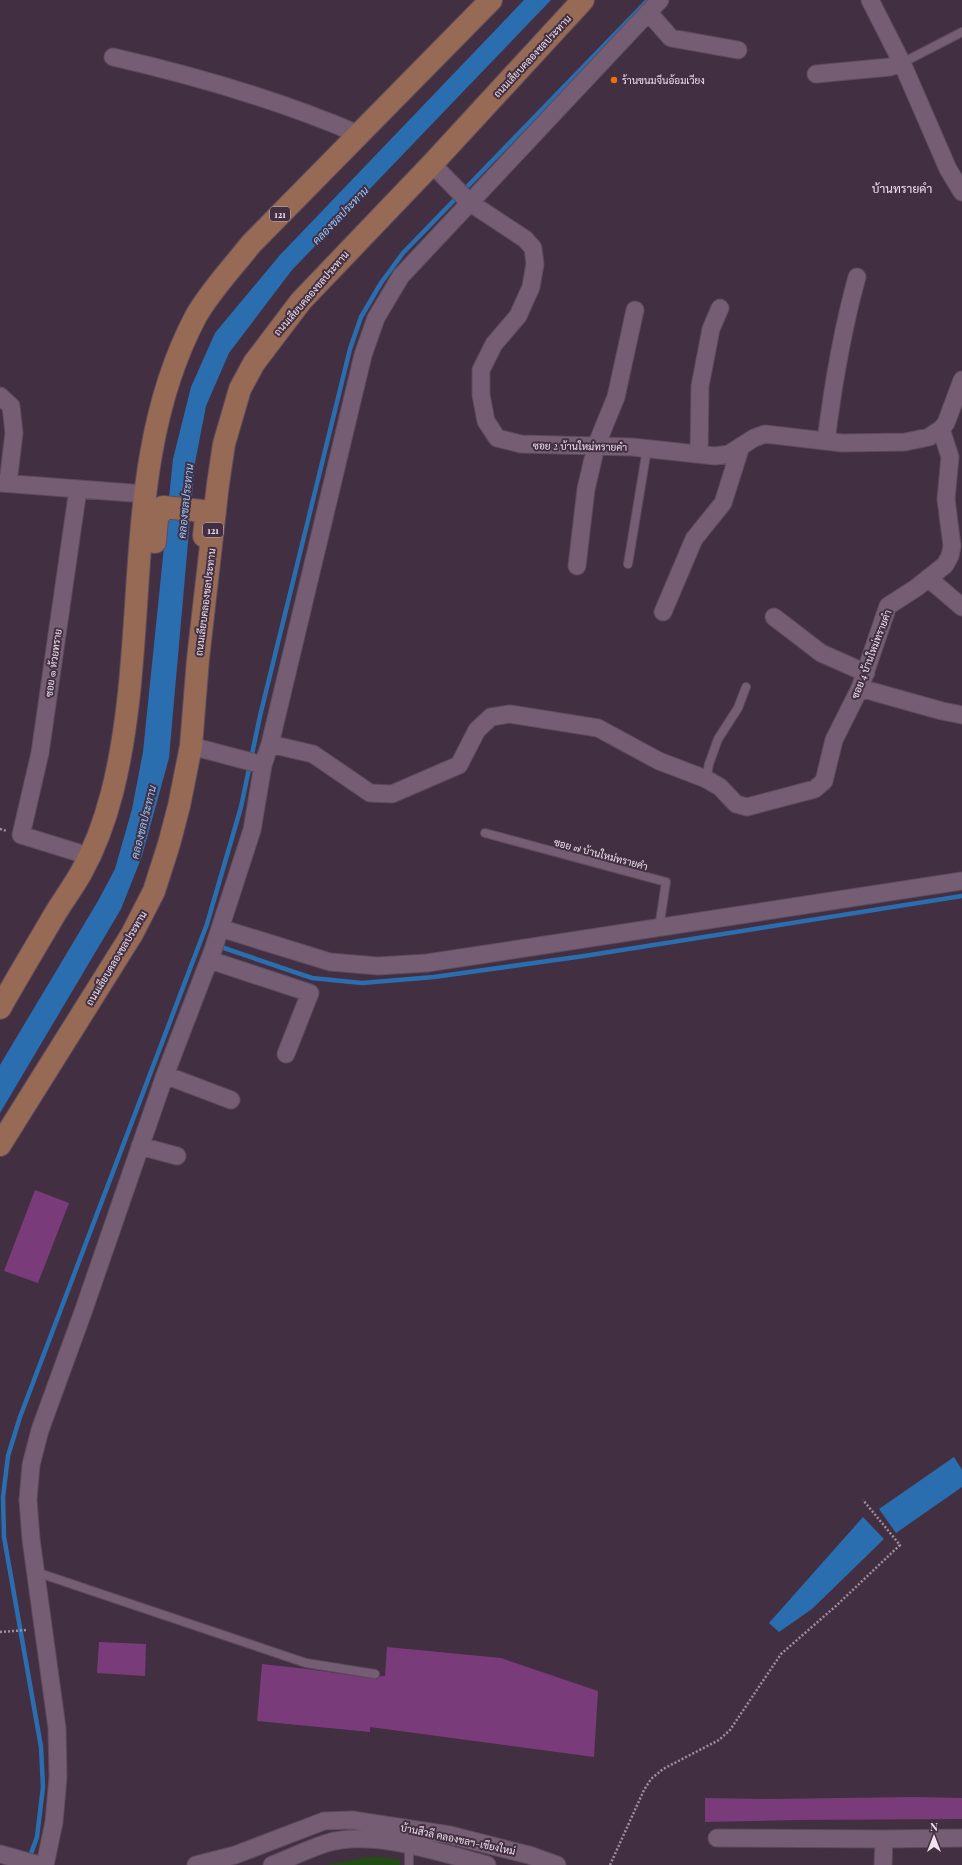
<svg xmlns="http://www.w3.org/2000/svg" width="962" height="1865" font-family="'Playfair Display',Sarabun,serif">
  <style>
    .green { fill: #234c16 }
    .water { fill: #2a6eaf }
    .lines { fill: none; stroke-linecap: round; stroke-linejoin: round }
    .stream { stroke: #2a6eaf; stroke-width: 4.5 }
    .building { fill: #7a3b7a }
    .service-casing { stroke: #5d4b5c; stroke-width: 10 }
    .minor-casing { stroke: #5d4b5c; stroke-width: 19 }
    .primary-casing { stroke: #5d4b5c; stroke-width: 24 }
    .path { stroke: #9f8e9e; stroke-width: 2.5; stroke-dasharray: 2 2; stroke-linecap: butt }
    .service { stroke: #755e74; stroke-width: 8 }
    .minor { stroke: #755e74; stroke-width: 17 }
    .primary { stroke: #966a54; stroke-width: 22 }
    .food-dot { fill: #e8710a; stroke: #432f42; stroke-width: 1.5 }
    .labels { text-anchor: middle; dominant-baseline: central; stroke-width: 4; stroke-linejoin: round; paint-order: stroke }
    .shield { fill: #432f42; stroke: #bcacbb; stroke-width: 1 }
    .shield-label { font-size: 9px; font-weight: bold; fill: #f0e2ef }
    .street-label { font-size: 10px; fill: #f0e2ef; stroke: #432f42 }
    .poi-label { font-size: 10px; fill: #f0e2ef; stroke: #432f42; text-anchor: start }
    .water-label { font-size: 11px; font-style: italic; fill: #94c6fa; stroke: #432f42 }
    .quarter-label { font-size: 12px; fill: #f0e2ef; stroke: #432f42 }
  </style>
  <rect width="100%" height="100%" fill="#432f42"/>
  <path class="green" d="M 375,1856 L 400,1860 L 400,1865 L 324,1865 Z"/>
  <path class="water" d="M 524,0 L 551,0 L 292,270 L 229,353 L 206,406 L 195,463 L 169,758 L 142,856 L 121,909 L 0,1113 L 0,1065 L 98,901 L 115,869 L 132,809 L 143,752 L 173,459 L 191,387 L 215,333 L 280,255 Z
    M 954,1457 L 962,1470 L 962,1487 L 896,1533 L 879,1509 Z
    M 863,1517 L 884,1539 L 812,1609 L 779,1632 L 769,1623 Z"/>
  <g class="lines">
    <path class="stream" d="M 218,946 L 312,978 L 362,983 L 434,977 L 584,956 L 962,896
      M 29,1859 L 37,1837 L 43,1787 L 41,1747 L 4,1537 L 3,1497 L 8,1456 L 20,1417 L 207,924 L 241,807 L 260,716 L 350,349 L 361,317 L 381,283 L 403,253 L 648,0"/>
  </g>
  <path class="building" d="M 35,1190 L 69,1203 L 38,1283 L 4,1271 Z
    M 99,1642 L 146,1644 L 145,1676 L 97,1673 Z
    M 387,1647 L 501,1658 L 598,1691 L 594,1757 L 370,1727 L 370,1732 L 257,1721 L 262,1664 L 307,1669 L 377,1679 L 380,1676 L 385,1676 Z
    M 913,1797 L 962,1798 L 962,1819 L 797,1820 L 705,1822 L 705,1798 L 770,1799 Z"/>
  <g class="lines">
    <g class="service-casing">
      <path id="service" d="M 902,63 L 962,32
        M 628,564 L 647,449
        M 706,779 L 709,764 L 718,739 L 738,708 L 746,687
        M 485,833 L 666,882 L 659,928
        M 36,1572 L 306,1663 L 375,1674
        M 409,1865 L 409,1845"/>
    </g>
    <g class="minor-casing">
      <path id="minor" d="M 870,0 L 902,63 L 948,169 L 962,192
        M 648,12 L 671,38 L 738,50
        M 113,57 C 196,76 279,100 358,134
        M 816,74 L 890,67 L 902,63
        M 432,164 L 469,202 L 525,239 L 533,248 L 535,264 L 531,287 L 518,316 L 494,344 L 481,370 L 481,395 L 486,421 L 497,438 L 521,444 L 632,447 L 715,456 L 729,454 L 754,438 L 765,434 L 842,443 L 905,442 L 929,437 L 941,429 L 946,423 L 962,380
        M 0,396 L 11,406 L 14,433 L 8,483
        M 826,441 C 833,385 842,331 857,277
        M 699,454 L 700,386 L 711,329 L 720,308
        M 0,483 L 145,494
        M 78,489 L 40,753 L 21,835 L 89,856
        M 577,566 L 586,489 L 596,446 L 616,397 L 635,310
        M 928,578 L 962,607
        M 663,612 L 694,539 L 723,503 L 741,446
        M 774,617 L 821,653 L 866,673
        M 860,688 L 942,711 L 962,715
        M 270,744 L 313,754 L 370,793 L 392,794 L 459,765 L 477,730 L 491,717 L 510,714 L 598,728 L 659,761 L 706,779 L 720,787 L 736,804 L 747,807 L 815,789 L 824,781 L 834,740 L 860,688 L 888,606 L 916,588 L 945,565 L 950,556 L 952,546 L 946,499 L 950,457 L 941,429
        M 191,746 L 263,765
        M 220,928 L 330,962 L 378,966 L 427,963 L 962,881
        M 210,960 L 310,993 L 286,1054
        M 165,1075 L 231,1100
        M 140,1146 L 177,1156
        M 717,1838 L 884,1839 L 883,1865
        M 884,1839 L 962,1838
        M 0,1854 L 39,1865
        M 45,1865 L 54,1822 L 58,1777 L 57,1728 L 31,1539 L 28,1500 L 31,1465 L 40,1430 L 83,1312 L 165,1075 L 213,950 L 252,830 L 263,765 L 270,744 L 363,355 L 376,318 L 401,276 L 660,0
        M 196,1865 L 235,1855 L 324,1821 L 352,1820 L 450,1835 L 529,1855 L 557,1865
        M 272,1865 C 290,1858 308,1849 327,1843 C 372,1829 442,1853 487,1865"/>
    </g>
    <g class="primary-casing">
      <path id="primary" d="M 155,542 L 157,519 L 163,507 L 203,511 L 206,517 L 204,536
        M 0,1008 C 17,978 35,948 52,919 C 61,903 72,889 81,873 C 95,848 105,820 112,793 C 152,636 118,463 196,316 C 211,290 233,267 251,244 L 491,0
        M 0,1145 L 132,934 L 154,891 L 169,844 L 179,806 L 191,746 L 198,659 L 218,484 L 224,444 L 240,389 L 254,363 L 301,301 L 432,164 L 583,0"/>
    </g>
    <path class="path" d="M 0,829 L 7,831
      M 0,1632 L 27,1630
      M 610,1865 L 644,1790 L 651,1779 L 663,1769 L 719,1740 L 730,1730 L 781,1654 L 837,1605 L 900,1545 L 863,1500"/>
    <use href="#service" class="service"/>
    <use href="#minor" class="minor"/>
    <use href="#primary" class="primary"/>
  </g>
  <circle class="food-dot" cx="614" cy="80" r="4"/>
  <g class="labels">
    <g class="shield">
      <rect x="270" y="207" width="20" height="14" rx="3"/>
      <rect x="203" y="523" width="20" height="14" rx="3"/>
    </g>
    <g class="shield-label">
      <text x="280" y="214">121</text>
      <text x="213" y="530">121</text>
    </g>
    <g class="street-label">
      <text transform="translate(532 56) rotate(-47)">ถนนเลียบคลองชลประทาน</text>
      <text transform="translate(311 293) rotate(-49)">ถนนเลียบคลองชลประทาน</text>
      <text transform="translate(580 446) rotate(1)">ซอย 2 บ้านใหม่ทรายคำ</text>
      <text transform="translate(205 602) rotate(-83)">ถนนเลียบคลองชลประทาน</text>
      <text transform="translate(871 654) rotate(-69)">ซอย 4 บ้านใหม่ทรายคำ</text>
      <text transform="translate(53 663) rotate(-82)">ซอย ๑ ห้วยทราย</text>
      <text transform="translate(601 854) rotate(15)">ซอย ๗ บ้านใหม่ทรายคำ</text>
      <text transform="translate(116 958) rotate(-59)">ถนนเลียบคลองชลประทาน</text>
      <text transform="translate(458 1839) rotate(12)">บ้านสีวลี คลองชลฯ-เชียงใหม่</text>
    </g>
    <g class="poi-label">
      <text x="622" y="80">ร้านขนมจีนอ้อมเวียง</text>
    </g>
    <g class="water-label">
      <text transform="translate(340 215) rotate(-46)">คลองชลประทาน</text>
      <text transform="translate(185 501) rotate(-84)">คลองชลประทาน</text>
      <text transform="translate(143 822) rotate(-76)">คลองชลประทาน</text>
    </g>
    <g class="quarter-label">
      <text x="902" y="188">บ้านทรายคำ</text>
    </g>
  </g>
  <g transform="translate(934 1837)" stroke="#432f42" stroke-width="3" paint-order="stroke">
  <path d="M0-3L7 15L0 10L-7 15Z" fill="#f0e2ef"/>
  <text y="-6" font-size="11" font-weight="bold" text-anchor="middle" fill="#f0e2ef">N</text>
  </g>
</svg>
